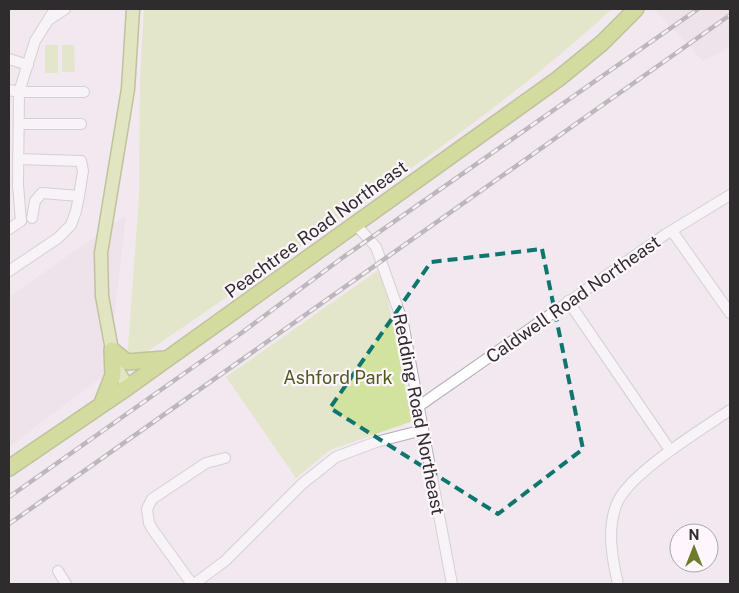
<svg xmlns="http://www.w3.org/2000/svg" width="739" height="593" font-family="'Public Sans',sans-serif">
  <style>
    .built { fill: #eadbe6 }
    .green { fill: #d2e39f }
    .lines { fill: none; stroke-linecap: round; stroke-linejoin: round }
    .minor-casing { stroke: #b6aeb4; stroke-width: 12 }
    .major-casing { stroke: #849339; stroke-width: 15 }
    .highway-casing { stroke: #849339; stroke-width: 18 }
    .minor { stroke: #fff; stroke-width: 10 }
    .major { stroke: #d0e08c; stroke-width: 12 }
    .highway { stroke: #b1cb3f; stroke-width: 15 }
    .rail-casing { stroke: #7e797d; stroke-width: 4.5 }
    .rail { stroke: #fef6fc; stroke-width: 2.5; stroke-dasharray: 8; stroke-linecap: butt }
    .marked { fill: none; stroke: #0f766e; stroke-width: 4; stroke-dasharray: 10 6; stroke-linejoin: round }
    .labels { text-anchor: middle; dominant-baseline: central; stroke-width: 4.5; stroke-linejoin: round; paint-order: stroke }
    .street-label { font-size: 18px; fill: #2f2c2e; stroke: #fef6fc }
    .park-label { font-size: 18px; fill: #4f5a1e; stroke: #fef6fc }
  </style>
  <rect width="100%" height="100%" fill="#f1e9ef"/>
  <path class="built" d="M 654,9 L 730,9 L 730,44 L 723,51 L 703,61 Z
    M 126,215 L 108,372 L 9,447 L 9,297 Z"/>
  <path class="green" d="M 144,9 L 612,9 C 544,72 469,127 393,181 C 307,242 220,302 132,362 L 127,361 L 139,196 L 140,80 Z
    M 45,45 L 58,45 L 58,73 L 45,73 Z
    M 62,45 L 74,45 L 75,72 L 62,72 Z
    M 377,271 L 385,284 L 411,418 L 410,422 L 330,450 L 296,478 L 226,377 Z"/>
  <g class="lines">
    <g class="minor-casing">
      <path id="minor" d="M 50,19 L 65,9
        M 9,59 L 28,65
        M 9,90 L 19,92 L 84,92
        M 19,124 L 81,124
        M 32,218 L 35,201 L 42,193 L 79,196
        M 355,224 L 376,247 L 403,323 L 452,584
        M 9,229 L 21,221 L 18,185 L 19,92 L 35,41 L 55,9
        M 672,231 L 730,313
        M 9,271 L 58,238 L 71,225 L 76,211 L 79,196 L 83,171 L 81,161 L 18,159
        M 568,301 L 670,450
        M 419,406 L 666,234 L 730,195
        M 58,571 L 66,584
        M 192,584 L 153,530 L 149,523 L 147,509 L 152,499 L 206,463 L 225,458
        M 194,584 L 225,561 L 302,484 L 336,457 L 376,442 L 423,430
        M 618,584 C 612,558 606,527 618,501 C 633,471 701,430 730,410"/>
    </g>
    <g class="major-casing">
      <path id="major" d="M 128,387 L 119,372 L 112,350 L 102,296 L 101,253 L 128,89 L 133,9"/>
    </g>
    <g class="highway-casing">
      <path id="highway" d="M 112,350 L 127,362 L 165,359
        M 102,403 L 113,375 L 112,350
        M 9,468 L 128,387 L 558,79 L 602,43 L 636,9"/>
    </g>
    <use href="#minor" class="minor"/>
    <use href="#major" class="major"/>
    <use href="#highway" class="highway"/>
    <g class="rail-casing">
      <path id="rail" d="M 9,497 L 240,334 L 342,258 L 698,9
        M 9,524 L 730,15"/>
    </g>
    <use href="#rail" class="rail"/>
  </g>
  <path d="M0 0H739V593H0ZM 542,249 L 583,449 L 498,514 L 330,408 L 431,262 Z" fill="#f1e9ef" fill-opacity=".55" fill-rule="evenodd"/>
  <path class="marked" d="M 542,249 L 583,449 L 498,514 L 330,408 L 431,262 Z"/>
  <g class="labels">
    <g class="street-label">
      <text transform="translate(316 229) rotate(-36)">Peachtree Road Northeast</text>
      <text transform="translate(573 299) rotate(-35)">Caldwell Road Northeast</text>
      <text transform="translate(419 414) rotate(79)">Redding Road Northeast</text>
    </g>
    <g class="park-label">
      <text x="338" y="377">Ashford Park</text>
    </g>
  </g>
  <rect width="739" height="593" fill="none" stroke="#2f2c2e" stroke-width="20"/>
  <g transform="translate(694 548)"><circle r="24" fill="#fef6fc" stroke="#aba5aa"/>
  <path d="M0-4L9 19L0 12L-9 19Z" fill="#6c7c2a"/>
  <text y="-8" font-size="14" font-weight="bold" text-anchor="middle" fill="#2f2c2e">N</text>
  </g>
</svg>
